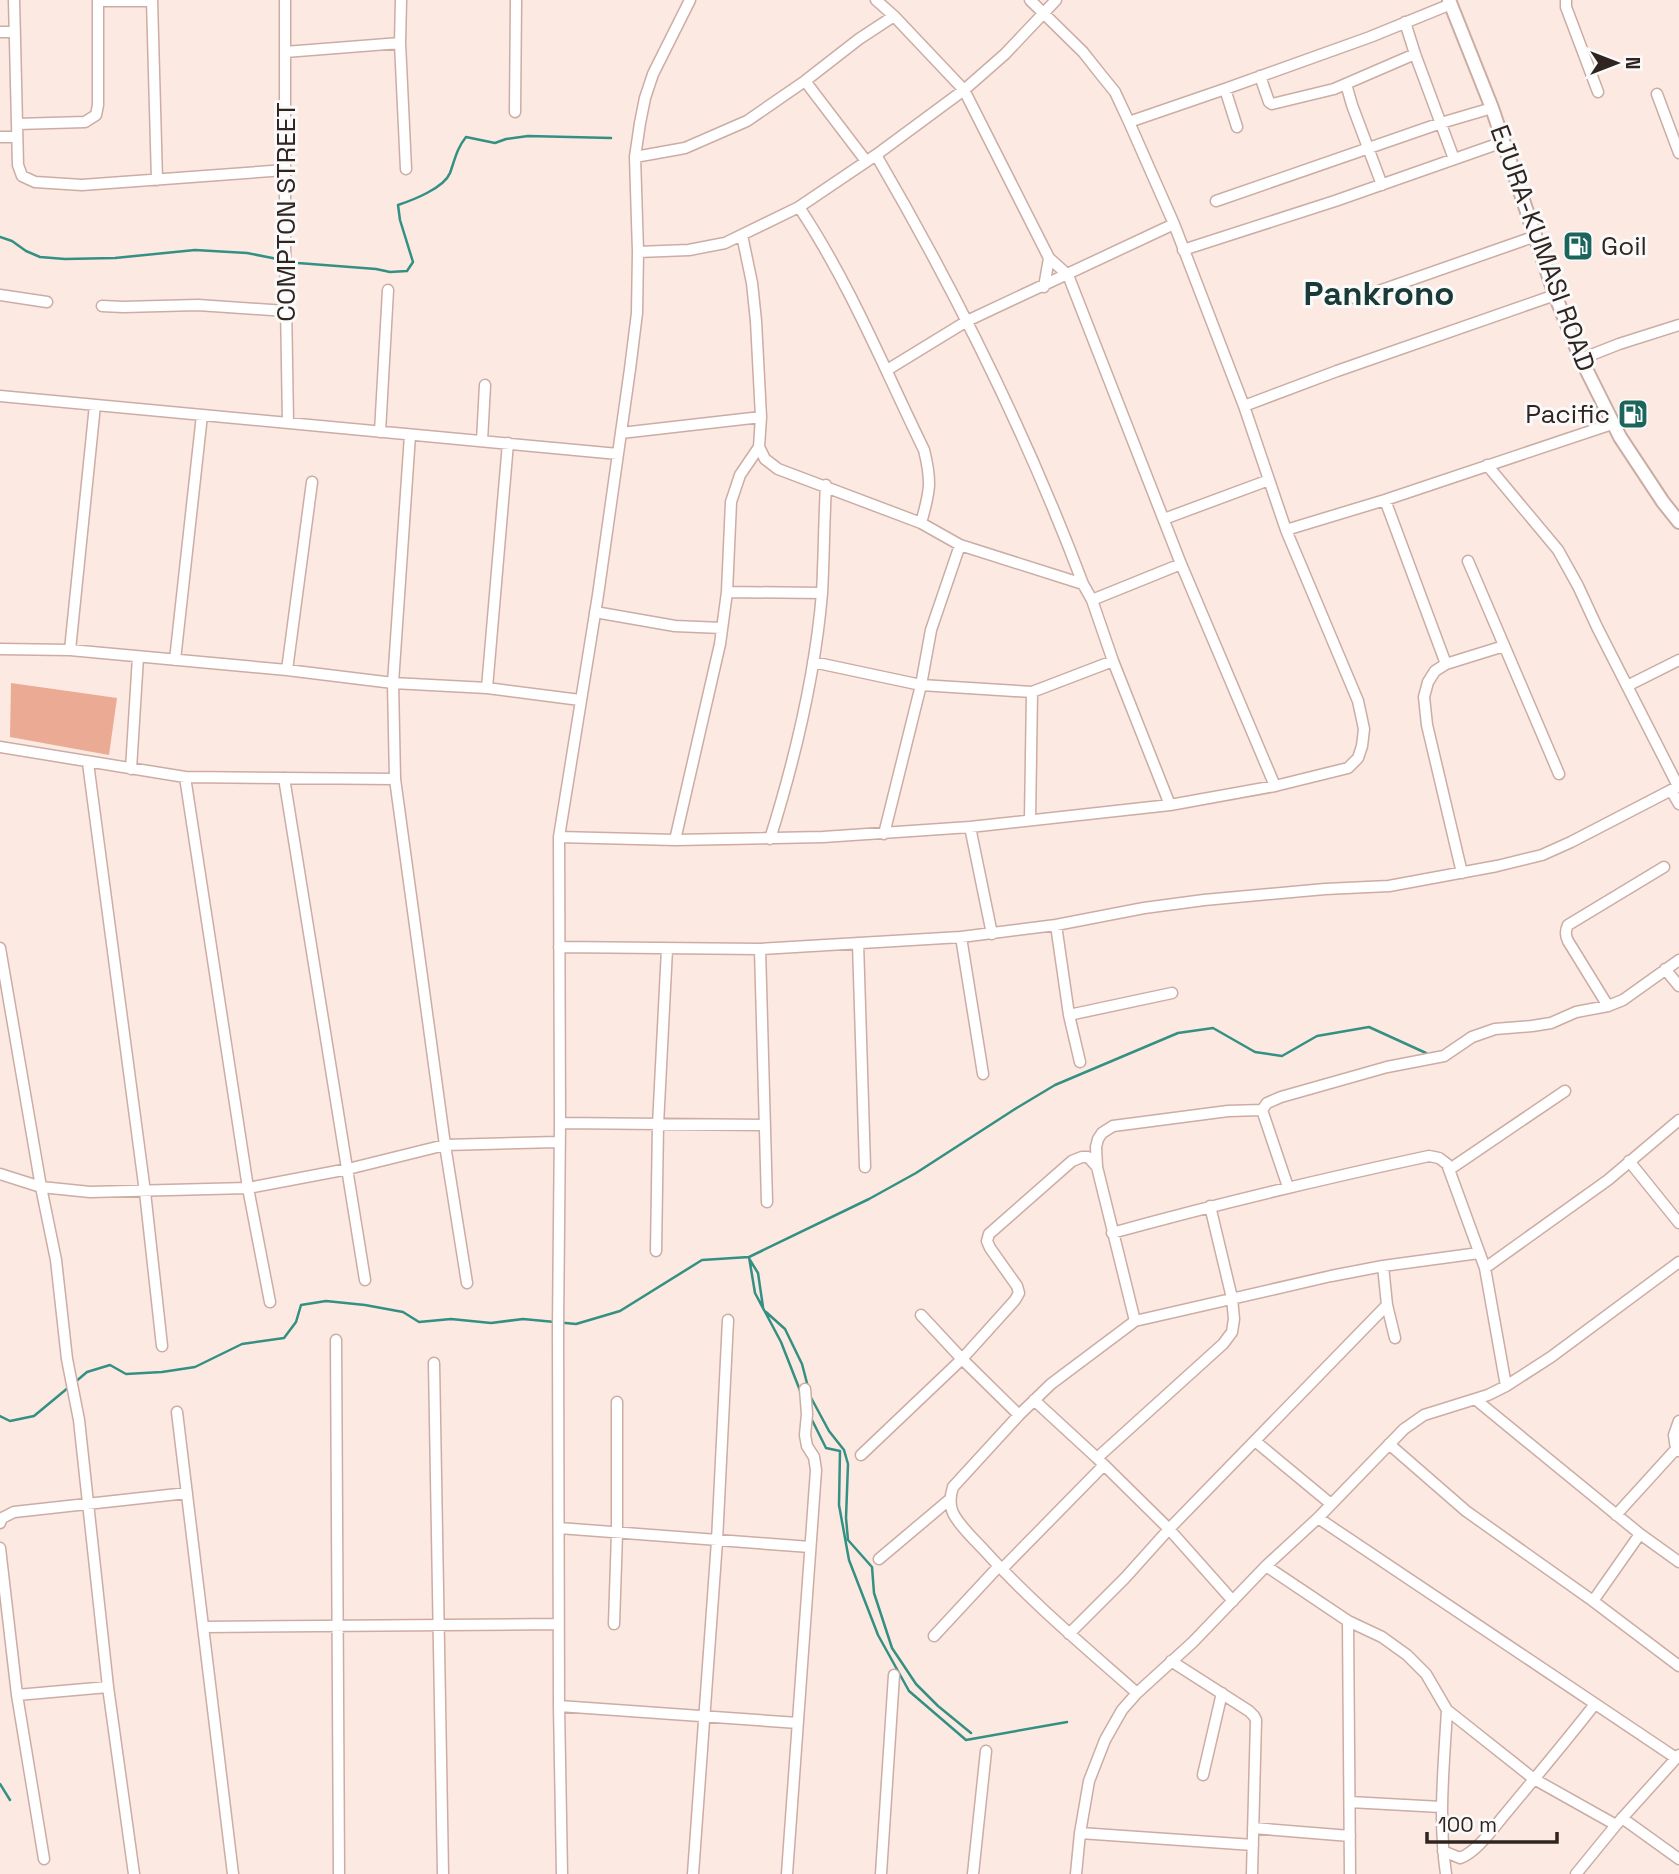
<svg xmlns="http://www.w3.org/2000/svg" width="1679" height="1874" font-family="'Space Grotesk',sans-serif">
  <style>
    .green { fill: #ebaa94 }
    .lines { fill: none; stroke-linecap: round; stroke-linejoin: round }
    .stream { stroke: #339083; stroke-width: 2.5 }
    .minor-casing { stroke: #cbada4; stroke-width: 13 }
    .major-casing { stroke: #cbada4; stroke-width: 16 }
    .minor { stroke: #fff; stroke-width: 10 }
    .major { stroke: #fff; stroke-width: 12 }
    .labels { text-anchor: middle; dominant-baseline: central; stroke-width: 6; stroke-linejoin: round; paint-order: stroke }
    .street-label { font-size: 26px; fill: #302420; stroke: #fafafa }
    .poi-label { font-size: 26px; fill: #302420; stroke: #fafafa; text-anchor: start }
    .district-label { font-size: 33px; font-weight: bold; fill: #193a36; stroke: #fafafa }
  </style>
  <rect width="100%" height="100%" fill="#fce9e2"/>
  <path class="green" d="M 11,683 L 117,698 L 109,755 L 10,737 Z"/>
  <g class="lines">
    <path class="stream" d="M 0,237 L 12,241 L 26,251 L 40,257 L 65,259 L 115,258 L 195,250 L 247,253 L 298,263 L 376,269 L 390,272 L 407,271 L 413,262 L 400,220 L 398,205 C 413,200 444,188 450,173 C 455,159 457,148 466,137 L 495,143 L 506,139 L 528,136 L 611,138
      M 749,1257 L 755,1293 L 781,1342 L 801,1393
      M 750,1260 L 758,1273 L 763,1307
      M 766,1312 L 785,1329 L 802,1364 L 808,1387
      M 74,1383 L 87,1372 L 110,1365 L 126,1374 L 162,1372 L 195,1367 L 242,1344 L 284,1338 L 296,1322 L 301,1305 L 326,1301 L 365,1305 L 403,1312 L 419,1322 L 451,1319 L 491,1323 L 523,1319 L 576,1324 L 620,1311 L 702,1260 L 749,1257 L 869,1199 L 916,1173 L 1015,1109 L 1055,1085 L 1178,1033 L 1213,1028 L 1255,1052 L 1282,1056 L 1317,1036 L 1369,1027 L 1426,1053
      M 809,1394 L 829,1431 L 844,1450 L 848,1464 L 846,1518 L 848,1540 L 872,1567 L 874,1593 L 892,1648 L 916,1684 L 938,1706 L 971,1733
      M 0,1416 L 10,1421 L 34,1416 L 69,1387
      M 810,1416 L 826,1448 L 840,1451 L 839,1505 L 849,1560 L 878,1635 L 909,1691 L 966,1740 L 1067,1722
      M 0,1784 L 10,1800"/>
    <g class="minor-casing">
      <path id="minor" d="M 14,0 L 18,165 L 22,176 L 35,182 L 82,185 L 285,170
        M 152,0 L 157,180
        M 285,0 L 285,244 L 288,423
        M 401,0 L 400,43 L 406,169
        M 876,0 L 894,16 L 964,90 L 1049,258 L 1068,275 L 1181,564 L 1275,786
        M 1566,0 L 1566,7 L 1598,92
        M 98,1 L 152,1
        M 0,32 L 15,32
        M 285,52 L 400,43
        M 1415,54 L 1454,159
        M 1260,76 L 1269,102 L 1272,104 L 1334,89 L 1415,54 L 1405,22
        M 805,81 L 866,161
        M 1346,84 L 1352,105 L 1382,185
        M 1225,89 L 1237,127
        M 1657,94 L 1679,153
        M 515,112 L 516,0
        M 1129,122 L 1225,89 L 1370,37 L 1451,4
        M 17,124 L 85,122 L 96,115 L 98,105 L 98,0
        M 0,137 L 17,137
        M 876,155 C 956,292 1027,435 1083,584
        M 635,157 L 685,148 L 747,121 L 805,81 L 859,39 L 894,16
        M 1216,201 L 1441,123 L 1492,108
        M 799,207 C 850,284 884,368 924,450 C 932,482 930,491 921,523
        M 742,235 L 752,283 L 756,321 L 761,417 L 759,447 L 765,459 L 778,469 L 921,523 L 960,545 L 1083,584 L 1092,600 L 1113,661 L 1170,805
        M 1183,250 L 1335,201 L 1503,142
        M 638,252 L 689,250 L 725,243 L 799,207 L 876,155 L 964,90 L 1005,54 L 1056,0
        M 1044,287 L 1049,258
        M 0,295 L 47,302
        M 1356,299 L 1536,236
        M 102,306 L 123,307 L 198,305 L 286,311
        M 1581,359 L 1619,344 L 1679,325
        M 887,370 L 967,321 L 1174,224
        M 0,396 L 618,454
        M 1244,406 L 1337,371 L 1555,295
        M 380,432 L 388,290
        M 621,433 L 761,417
        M 410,435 L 393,683 L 395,779 L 445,1145 L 467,1283
        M 482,441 L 485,385
        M 1487,465 L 1558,550 L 1578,586 L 1597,627 L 1678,786
        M 1385,500 L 1446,664
        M 1164,519 L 1269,480
        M 1286,530 L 1385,500 L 1612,424
        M 1468,561 L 1559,774
        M 727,592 L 822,593
        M 1092,600 L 1181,564
        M 595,612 L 675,626 L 722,628
        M 0,649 L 70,650 L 287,670 L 393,683 L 487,688 L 580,700
        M 70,650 L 95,405
        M 175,660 L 202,415
        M 813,662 L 921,685 L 1032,692 L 1113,661
        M 287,670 L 312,482
        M 1627,686 L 1679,660
        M 487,688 L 508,443
        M 0,747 L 185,777 L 395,779
        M 88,763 L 145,1192 L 162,1346
        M 131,769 L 138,657
        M 185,777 L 248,1188 L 270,1302
        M 284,778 L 365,1280
        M 1671,790 L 1679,804
        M 1030,820 L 1032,692
        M 970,827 L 992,934
        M 884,834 L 921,685 L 931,630 L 960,545
        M 559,837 L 675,840 L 823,837 L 970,827 L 1170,805 L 1275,786 L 1348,768 L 1358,758 L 1362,746 L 1364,729 L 1358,701 L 1286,530 L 1244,406 L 1174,224 L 1129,122 L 1115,92 L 1102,76 L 1083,52 L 1030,0
        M 770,839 C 795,759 815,677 822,593 C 824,557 824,521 826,485
        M 675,840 L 720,644 L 727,592 L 731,502 L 740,475 L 759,447
        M 1462,873 L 1427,725 L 1424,697 L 1428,682 L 1435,671 L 1446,664 L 1504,646
        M 1056,925 L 1069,1015 L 1080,1062
        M 961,937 L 983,1074
        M 858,943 L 865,1167
        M 559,947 L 760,949 L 961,937 L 1056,925 L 1144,908 L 1204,900 L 1325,889 L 1389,886 L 1497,866 L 1542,855 L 1571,842 L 1679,786
        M 0,948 L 41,1187 L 56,1260 L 67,1359 L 79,1420 L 108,1687 L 134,1874
        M 760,949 L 767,1202
        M 1665,969 L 1679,986
        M 1608,1006 L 1568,941 C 1565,935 1565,931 1568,925 L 1664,867
        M 1069,1015 L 1172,993
        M 1262,1110 L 1267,1103 L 1281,1097 L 1387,1067 L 1444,1056 L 1472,1037 L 1495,1029 L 1532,1026 L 1551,1023 L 1576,1012 L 1608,1006 L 1623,1000 L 1679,960
        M 560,1123 L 765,1125
        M 1629,1161 L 1679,1223
        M 1450,1169 L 1565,1091
        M 0,1174 L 41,1187 L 90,1192 L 248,1188 L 348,1169 L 445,1145 L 558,1142
        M 1112,1233 C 1217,1204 1322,1179 1429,1156 L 1439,1158 L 1447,1164 L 1485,1268 L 1506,1386
        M 656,1251 L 658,1125 L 667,949
        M 1383,1266 L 1387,1305 L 1395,1338
        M 1485,1268 L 1608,1180 L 1679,1120
        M 921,1315 L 962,1359 L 1019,1415
        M 1135,1321 L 1097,1167 L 1096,1147 L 1098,1139 L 1102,1133 L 1113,1126 L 1228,1111 L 1262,1110 L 1288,1187
        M 336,1340 L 339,1874
        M 434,1363 L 443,1874
        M 1475,1399 L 1640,1534 L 1679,1562
        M 1034,1400 L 1097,1458 L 1169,1529 L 1233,1601
        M 177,1412 L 233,1874
        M 1255,1441 L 1331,1504
        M 1389,1444 L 1466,1511 L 1593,1601 L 1679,1666
        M 1679,1451 L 1676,1449 L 1674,1435 L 1679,1421
        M 861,1455 L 962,1359 L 1015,1300 L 1019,1293 L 1017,1286 L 990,1248 L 987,1241 L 989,1234 L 1072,1161 L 1082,1157 L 1088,1157 L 1097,1167
        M 1097,1458 L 1223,1344 L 1232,1332 L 1234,1319 L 1232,1298 L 1210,1206
        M 1616,1515 L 1676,1449
        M 1318,1518 L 1676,1758
        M 0,1523 L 2,1518 L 14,1512 L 187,1493
        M 559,1528 L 810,1547
        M 0,1548 L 17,1695 L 44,1859
        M 879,1559 L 949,1500
        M 1266,1566 L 1348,1621 L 1382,1637 L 1407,1655 L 1426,1674 L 1447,1710 L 1534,1779 L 1616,1825
        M 1002,1569 L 1104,1465
        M 1593,1601 L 1640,1534
        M 1348,1621 L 1350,1874
        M 614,1624 L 617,1533 L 617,1402
        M 204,1627 L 559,1624
        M 1069,1634 L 1125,1578 L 1169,1529 L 1387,1305
        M 934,1636 L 999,1566
        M 1171,1661 L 1249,1711 L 1254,1716 L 1256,1720 L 1252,1874
        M 1137,1693 C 1085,1647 1031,1602 984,1550 C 974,1539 960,1527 953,1513 C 949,1504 950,1496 953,1487 L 1019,1415 L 1051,1384 L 1135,1321 L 1331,1276 L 1383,1266 L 1479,1253
        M 17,1695 L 108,1687
        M 559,1706 L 798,1723
        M 1203,1775 L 1222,1693
        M 1350,1802 L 1441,1807
        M 1622,1818 L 1679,1859
        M 1253,1828 L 1350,1836
        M 1080,1833 L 1253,1845
        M 1443,1851 L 1460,1858 C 1477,1852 1494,1827 1506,1813 C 1536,1777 1566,1741 1595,1704
        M 562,1874 L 559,1706 L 558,1328 L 560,1123 L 559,837 L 598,595 L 630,369 L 637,313 L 638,252 L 635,157 L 640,123 L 645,98 L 653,74 L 690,0
        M 693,1874 L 717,1541 L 728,1320
        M 787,1874 L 816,1470 L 814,1457 L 807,1446 L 805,1435 L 807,1414 L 805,1389
        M 881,1874 L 894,1675
        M 973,1874 L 986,1751
        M 1076,1874 L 1080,1833 L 1089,1781 L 1105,1740 L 1122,1710 L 1137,1693 L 1193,1642 L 1266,1566 L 1318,1518 L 1404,1429 L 1424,1415 L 1488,1395 L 1506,1386 L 1551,1357 L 1679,1262
        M 1446,1874 C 1438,1819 1444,1765 1447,1710
        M 1576,1874 L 1616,1825 L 1679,1755"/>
    </g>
    <g class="major-casing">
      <path id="major" d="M 1449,0 L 1492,108 L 1555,295 L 1581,359 L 1620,437 L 1663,502 L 1679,522"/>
    </g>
    <use href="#minor" class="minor"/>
    <use href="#major" class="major"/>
  </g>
  <defs>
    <g id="fuel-square" transform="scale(1.575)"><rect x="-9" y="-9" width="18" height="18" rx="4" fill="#1c655c" stroke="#fafafa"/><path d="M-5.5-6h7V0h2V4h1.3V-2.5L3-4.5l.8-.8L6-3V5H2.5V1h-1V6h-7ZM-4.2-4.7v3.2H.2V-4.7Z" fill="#fff"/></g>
  </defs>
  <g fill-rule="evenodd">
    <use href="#fuel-square" x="1578" y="246"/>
    <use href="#fuel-square" x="1633" y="414"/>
  </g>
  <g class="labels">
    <g class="street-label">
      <text transform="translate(286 212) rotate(-90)">COMPTON STREET</text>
      <text transform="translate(1543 248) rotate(70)">EJURA-KUMASI ROAD</text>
    </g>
    <g class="poi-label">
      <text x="1601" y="246">Goil</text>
      <text x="1610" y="414" text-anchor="end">Pacific</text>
    </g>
    <g class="district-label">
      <text x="1379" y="294">Pankrono</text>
    </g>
  </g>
  <g transform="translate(1616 63) rotate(90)" stroke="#fafafa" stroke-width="5" paint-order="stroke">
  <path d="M0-5L12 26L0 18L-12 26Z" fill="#302420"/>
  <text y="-10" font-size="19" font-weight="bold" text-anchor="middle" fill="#302420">N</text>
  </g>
  <path d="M1427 1832v10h130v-10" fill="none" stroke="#302420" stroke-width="3.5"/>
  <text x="1438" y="1832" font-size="21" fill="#302420" stroke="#fafafa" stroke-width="5" paint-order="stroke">100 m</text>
</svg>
